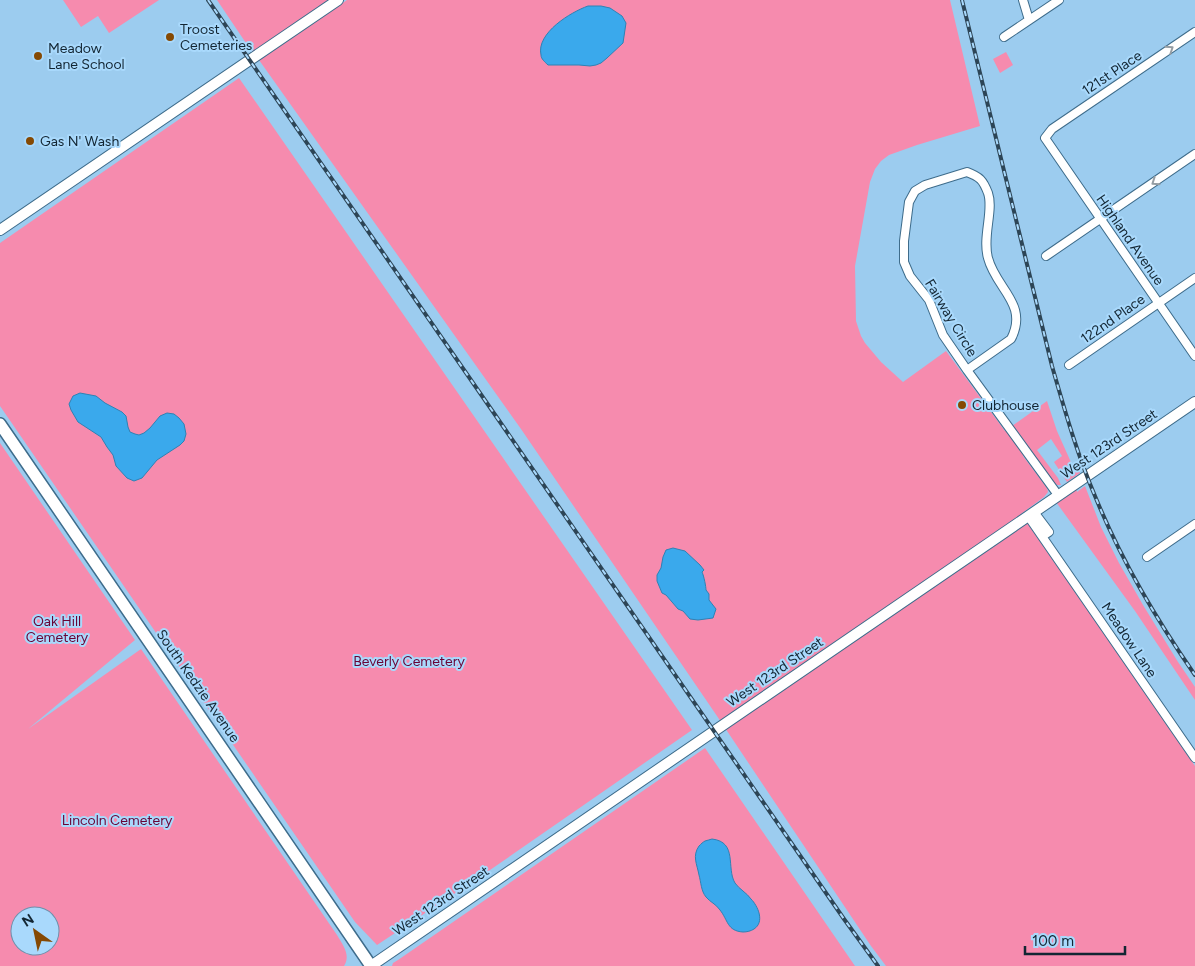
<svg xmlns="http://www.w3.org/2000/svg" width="1195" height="966" font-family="Figtree,sans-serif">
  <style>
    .green { fill: #f68bae; fill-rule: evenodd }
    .water { fill: #3aa9ec; stroke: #2e82b4 }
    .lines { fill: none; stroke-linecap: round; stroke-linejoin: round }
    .minor-casing { stroke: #3e6c8b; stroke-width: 10 }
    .tertiary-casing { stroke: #3e6c8b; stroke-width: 12 }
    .secondary-casing { stroke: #3e6c8b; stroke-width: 14 }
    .minor { stroke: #fff; stroke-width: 8 }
    .tertiary { stroke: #fff; stroke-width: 10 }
    .secondary { stroke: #fff; stroke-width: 11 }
    .rail-casing { stroke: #2d4556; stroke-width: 4 }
    .rail { stroke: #a9d9fc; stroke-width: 2; stroke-dasharray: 5.5; stroke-linecap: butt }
    .oneway { stroke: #959da3 }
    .poi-dot { fill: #854903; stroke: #a9d9fc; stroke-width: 2 }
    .labels { text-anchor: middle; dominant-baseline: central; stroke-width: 4; stroke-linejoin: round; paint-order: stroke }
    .poi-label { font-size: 14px; fill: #132633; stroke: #a9d9fc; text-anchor: start }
    .street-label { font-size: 14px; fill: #132633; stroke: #a9d9fc }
    .park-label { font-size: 14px; fill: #690335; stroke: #a9d9fc }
  </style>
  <rect width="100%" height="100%" fill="#9cccef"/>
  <path class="green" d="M 63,0 L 159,0 L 109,33 L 98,16 L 81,27 Z
    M 217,0 L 329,0 L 252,52 Z
    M 347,0 L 950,0 L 980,126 L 917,145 L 889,155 L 881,161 L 875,169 L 870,182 L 855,266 L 856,321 L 861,336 L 865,343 L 881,362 L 903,382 L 946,351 L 1005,431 L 1047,401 L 1057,431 L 1074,469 L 1078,467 L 1080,473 L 1067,482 L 1054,462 L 1062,456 L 1051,439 L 1037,450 L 1058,478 L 1061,485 L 1057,485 L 1054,482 L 1030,450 L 1023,456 L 1047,488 L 1048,492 L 1044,497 L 1021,514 L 1195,766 L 1195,966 L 886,966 L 871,946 L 717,716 L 521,429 L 259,60 Z
    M 1006,52 L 1013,65 L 1000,73 L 993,59 Z
    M 239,78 L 692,730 L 490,870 L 377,945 L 355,922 L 0,406 L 0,243 Z
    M 0,443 L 135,640 L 28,729 L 141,649 L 337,935 C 343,945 351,955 344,966 L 0,966 ZM 20,916 L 50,916 L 50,946 L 20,946 Z
    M 1085,486 L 1101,527 L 1119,563 L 1143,605 L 1178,662 L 1195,687 L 1195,700 L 1135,611 L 1056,502 L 1076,488 L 1077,492 Z
    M 705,748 L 855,966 L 392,966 L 393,963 L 398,960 Z"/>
  <path class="water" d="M 588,6 L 601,6 L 610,8 L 622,16 L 626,23 L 623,43 L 607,58 L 601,63 L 596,65 L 590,66 L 579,65 L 548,65 C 545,62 541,59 541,55 C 536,33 571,12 588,6 Z
    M 80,393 L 96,396 L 105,403 L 122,412 L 126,416 L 128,427 L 130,432 L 135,434 L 139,435 L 144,433 L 150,428 L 160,416 L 167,413 L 174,414 L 179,418 L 184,424 L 186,434 L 184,441 L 180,445 L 157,460 L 142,478 L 134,481 L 127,478 L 116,466 L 113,455 L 107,447 L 101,437 L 78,422 L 71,410 L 69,404 L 73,396 Z
    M 673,548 L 685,551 L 700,565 L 704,570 L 702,572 C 704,576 706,587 706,590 L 709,594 L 709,600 L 716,609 L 713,618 L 698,620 L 690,619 L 683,611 L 678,609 L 666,595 L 662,593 L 657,581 L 657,575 L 661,568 L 663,557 L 666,550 Z
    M 712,839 C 738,842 726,868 735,883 C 739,889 747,893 751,899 C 758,906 765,922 754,929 C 751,931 747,932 743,932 C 727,931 728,920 720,910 C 716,904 710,902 706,897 C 701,891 701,882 699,875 C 697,864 692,856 699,846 C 701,844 703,842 705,841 C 707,840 710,840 712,839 Z"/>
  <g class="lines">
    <g class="minor-casing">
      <path id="minor" d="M 1023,0 L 1029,20
        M 1195,32 L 1052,129 L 1045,138 L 1195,356
        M 1004,37 L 1059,0
        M 967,172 C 980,177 983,180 988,193 C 994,210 982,237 988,258 C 996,289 1029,304 1011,339 L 967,370 L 943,335 L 929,300 L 910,276 L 904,262 L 904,241 L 909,202 L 915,191 L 925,185 Z
        M 1046,256 L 1195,154
        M 1069,365 L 1195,278
        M 967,370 L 1058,495
        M 1034,512 L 1049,532 L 1043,536
        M 1028,516 L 1195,758
        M 1147,557 L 1195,524"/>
    </g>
    <g class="tertiary-casing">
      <path id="tertiary" d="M 0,230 L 338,0
        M 371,966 L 1195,402"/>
    </g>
    <g class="secondary-casing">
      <path id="secondary" d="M 0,424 L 371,966"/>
    </g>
    <use href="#minor" class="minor"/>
    <use href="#tertiary" class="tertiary"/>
    <use href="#secondary" class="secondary"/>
    <g class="rail-casing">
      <path id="rail" d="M 208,0 L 844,919 L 878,966
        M 962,0 L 1052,366 C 1065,411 1077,454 1095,496 C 1121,560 1156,619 1195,675"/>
    </g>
    <use href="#rail" class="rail"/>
  </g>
  <defs><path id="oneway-chevron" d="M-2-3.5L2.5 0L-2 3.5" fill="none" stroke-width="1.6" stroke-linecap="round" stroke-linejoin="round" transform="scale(1.25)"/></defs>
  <g class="oneway">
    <use href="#oneway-chevron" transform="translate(1170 49) rotate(-34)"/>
    <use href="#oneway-chevron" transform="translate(1155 182) rotate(146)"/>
  </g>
  <g class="poi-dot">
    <circle cx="170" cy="37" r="5"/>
    <circle cx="38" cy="56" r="5"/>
    <circle cx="30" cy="141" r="5"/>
    <circle cx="962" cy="405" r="5"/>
  </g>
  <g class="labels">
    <g class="poi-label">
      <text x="180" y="29">Troost<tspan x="180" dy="16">Cemeteries</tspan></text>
      <text x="48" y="48">Meadow<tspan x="48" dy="16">Lane School</tspan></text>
      <text x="40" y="141">Gas N' Wash</text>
      <text x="972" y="405">Clubhouse</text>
    </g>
    <g class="street-label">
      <text transform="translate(1112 73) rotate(-34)">121st Place</text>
      <text transform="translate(1130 240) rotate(55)">Highland Avenue</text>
      <text transform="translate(951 318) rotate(59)">Fairway Circle</text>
      <text transform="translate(1113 319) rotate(-35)">122nd Place</text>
      <text transform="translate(1109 444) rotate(-34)">West 123rd Street</text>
      <text transform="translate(1129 640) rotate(56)">Meadow Lane</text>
      <text transform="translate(775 672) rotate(-34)">West 123rd Street</text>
      <text transform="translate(198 686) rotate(55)">South Kedzie Avenue</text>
      <text transform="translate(441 901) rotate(-34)">West 123rd Street</text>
    </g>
    <g class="park-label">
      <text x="57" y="621">Oak Hill<tspan x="57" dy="16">Cemetery</tspan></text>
      <text x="409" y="661">Beverly Cemetery</text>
      <text x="117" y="820">Lincoln Cemetery</text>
    </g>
  </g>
  <g transform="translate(35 931) rotate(327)"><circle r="24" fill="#a9d9fc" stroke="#6d91ac"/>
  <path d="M0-4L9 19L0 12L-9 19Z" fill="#854903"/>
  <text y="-8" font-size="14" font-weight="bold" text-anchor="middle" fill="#132633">N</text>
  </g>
  <path d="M1025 946v8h100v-8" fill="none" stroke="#132633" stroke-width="2.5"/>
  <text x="1032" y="946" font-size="15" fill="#132633" stroke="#a9d9fc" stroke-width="4" paint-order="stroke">100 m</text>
</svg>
